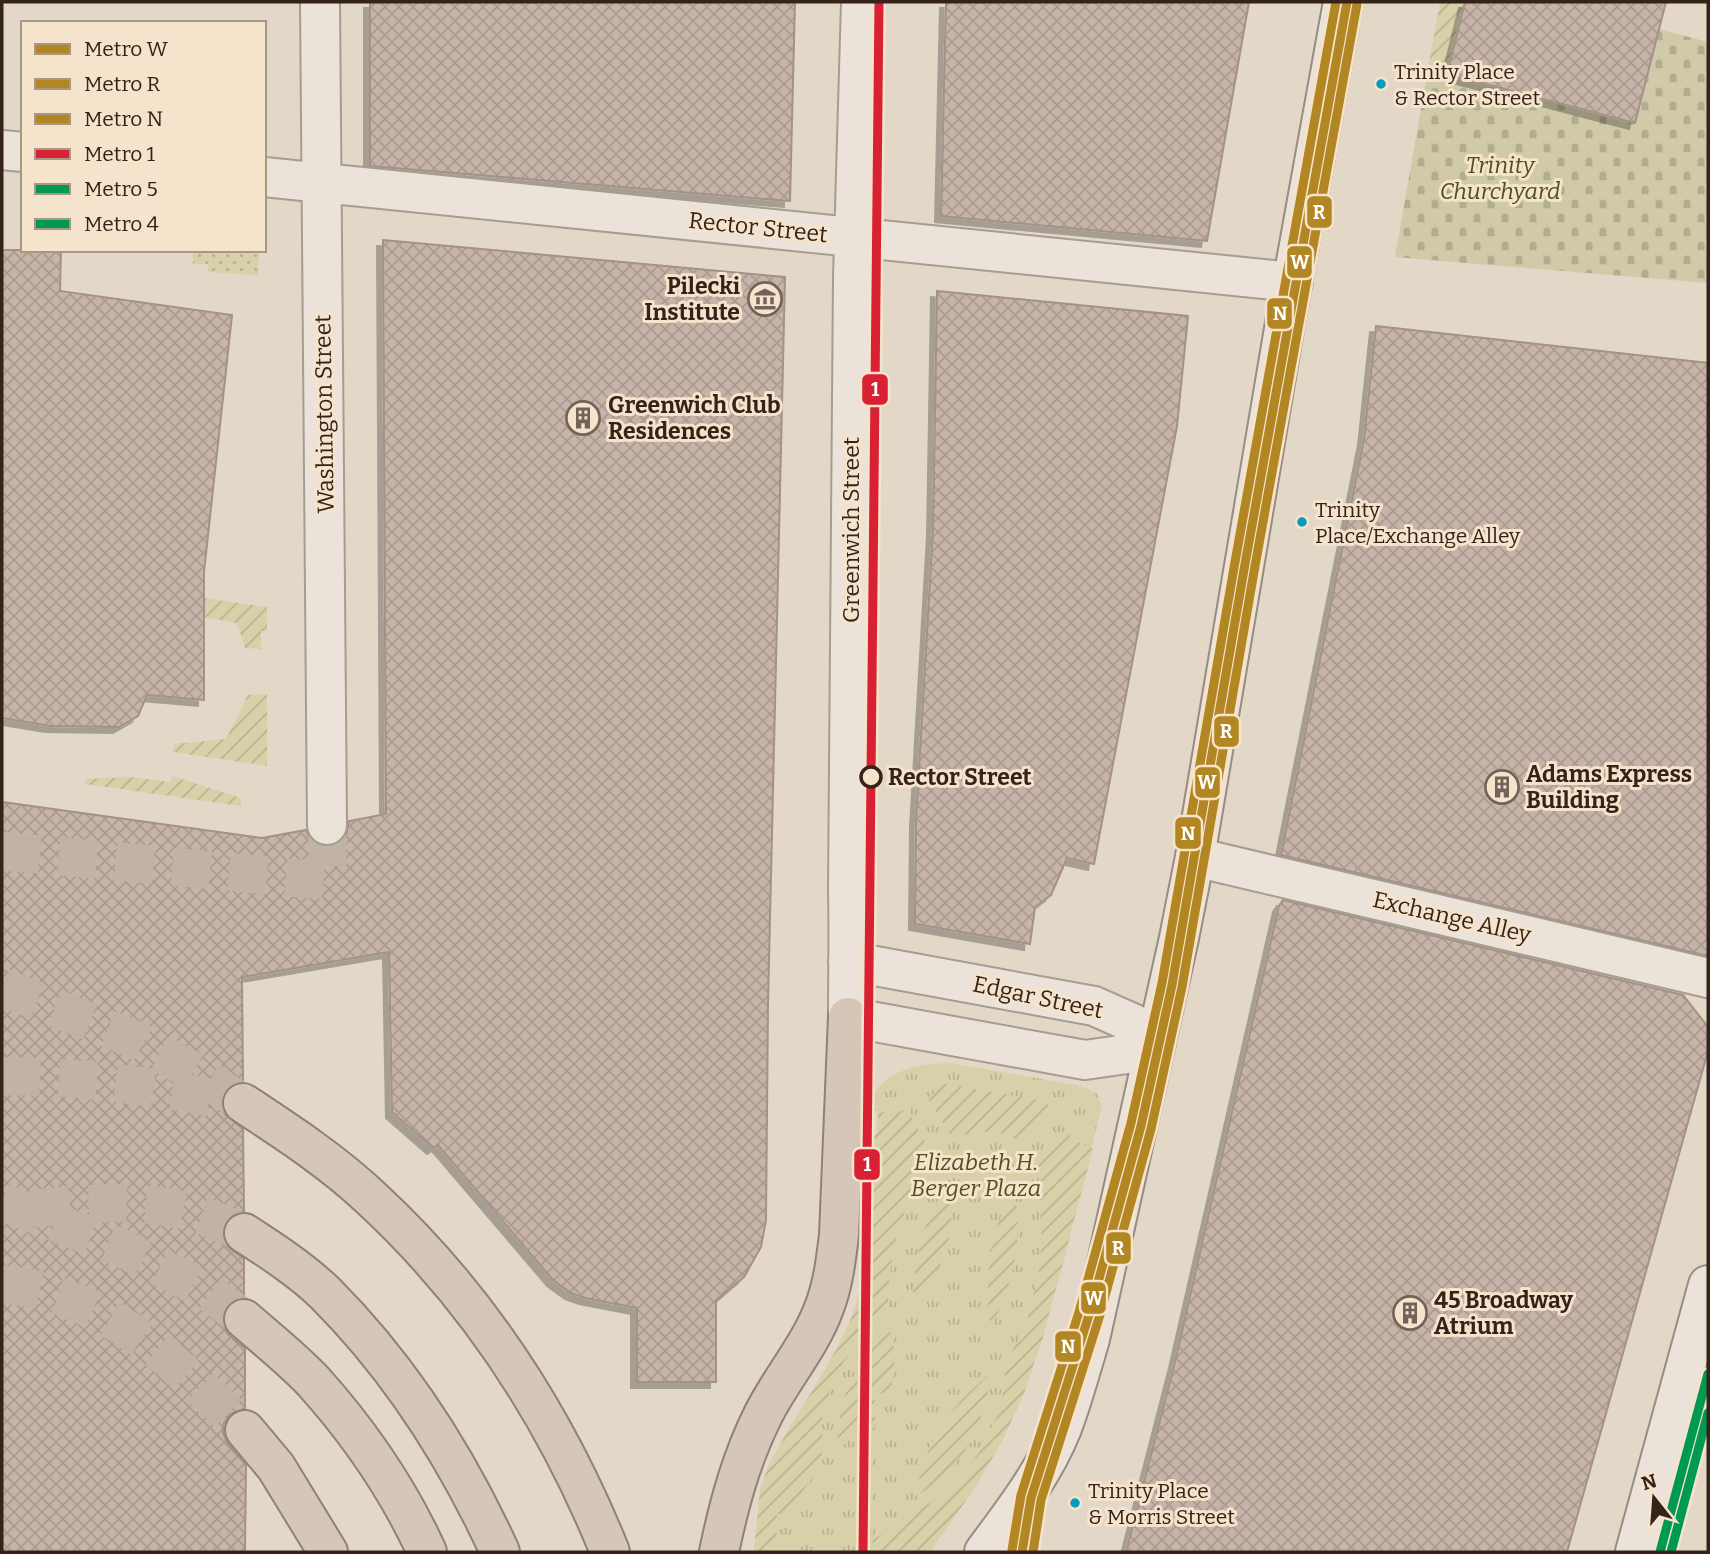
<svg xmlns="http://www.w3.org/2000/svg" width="1710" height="1554" font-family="Bitter,serif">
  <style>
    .grass { fill: url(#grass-dots) }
    .cemetery { fill: url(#cemetery-stones) }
    .park { fill: url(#park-tufts) }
    .garden { fill: url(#garden-furrows) }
    .building { fill: url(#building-cross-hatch); stroke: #a29287; stroke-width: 2; filter: url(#shadow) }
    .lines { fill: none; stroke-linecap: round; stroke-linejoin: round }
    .street-tunnel { stroke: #c0b3a4; stroke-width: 38; stroke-dasharray: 38 19; stroke-linecap: butt }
    .highway-tunnel { stroke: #c0b3a4; stroke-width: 38; stroke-dasharray: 38 19; stroke-linecap: butt }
    .street-casing { stroke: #a79c91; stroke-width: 42 }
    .secondary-casing { stroke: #978c81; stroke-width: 42 }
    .highway-casing { stroke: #8d8278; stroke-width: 42 }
    .street { stroke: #ebe3d9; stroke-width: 38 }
    .secondary { stroke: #ebe3d9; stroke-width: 38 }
    .highway { stroke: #d6c6b8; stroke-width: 38 }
    .metro-1-casing { stroke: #f6e3cb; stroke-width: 14 }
    .metro-2-casing { stroke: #f6e3cb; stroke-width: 14 }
    .metro-3-casing { stroke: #f6e3cb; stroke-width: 14 }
    .metro-4-casing { stroke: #f6e3cb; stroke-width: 14 }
    .metro-5-casing { stroke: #f6e3cb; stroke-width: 14 }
    .metro-6-casing { stroke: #f6e3cb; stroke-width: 14 }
    .metro-1 { stroke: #b28622; stroke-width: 9 }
    .metro-2 { stroke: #b28622; stroke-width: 9 }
    .metro-3 { stroke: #b28622; stroke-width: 9 }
    .metro-4 { stroke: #d82233; stroke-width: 9 }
    .metro-5 { stroke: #009952; stroke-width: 9 }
    .metro-6 { stroke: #009952; stroke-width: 9 }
    .bus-dot { fill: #059cbc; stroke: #f6e3cb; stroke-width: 2.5 }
    .stop-dot { fill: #f6e3cb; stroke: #35231a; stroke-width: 3.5 }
    .labels { text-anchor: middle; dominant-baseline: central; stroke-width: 6; stroke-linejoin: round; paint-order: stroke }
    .bus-label { font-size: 21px; fill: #35231a; stroke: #f6e3cb; text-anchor: start }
    .park-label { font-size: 23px; font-style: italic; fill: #4d5220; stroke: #f6e3cb }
    .street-label { font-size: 23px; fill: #35231a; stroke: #f6e3cb }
    .poi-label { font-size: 23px; font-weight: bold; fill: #35231a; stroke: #f6e3cb; text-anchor: start }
    .stop-label { font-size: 23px; font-weight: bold; fill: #35231a; stroke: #f6e3cb; text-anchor: start }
    .line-badge { stroke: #f6e3cb; stroke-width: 2.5 }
    .badge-label { font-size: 19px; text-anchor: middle; font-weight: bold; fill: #fff }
  </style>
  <defs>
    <pattern id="grass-dots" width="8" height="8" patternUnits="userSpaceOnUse" patternTransform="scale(1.75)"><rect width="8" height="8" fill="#d7d0a8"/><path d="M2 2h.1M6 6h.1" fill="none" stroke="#b9b290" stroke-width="1.8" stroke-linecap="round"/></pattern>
    <pattern id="cemetery-stones" width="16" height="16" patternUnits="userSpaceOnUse" patternTransform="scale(1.75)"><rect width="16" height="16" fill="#d0caa8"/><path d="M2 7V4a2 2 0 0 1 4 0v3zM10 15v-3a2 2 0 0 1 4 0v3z" fill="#b3ad90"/></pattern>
    <pattern id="park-tufts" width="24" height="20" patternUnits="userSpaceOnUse" patternTransform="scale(1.75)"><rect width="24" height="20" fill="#d7d0a8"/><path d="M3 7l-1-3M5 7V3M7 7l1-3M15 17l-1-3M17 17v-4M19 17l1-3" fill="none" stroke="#b9b290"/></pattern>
    <pattern id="garden-furrows" width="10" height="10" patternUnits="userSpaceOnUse" patternTransform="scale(1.75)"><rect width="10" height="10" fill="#d7d0a8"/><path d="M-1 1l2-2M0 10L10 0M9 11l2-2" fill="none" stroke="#b9b290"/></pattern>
    <pattern id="building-cross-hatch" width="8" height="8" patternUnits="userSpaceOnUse" patternTransform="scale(1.75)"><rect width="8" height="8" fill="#c7b4a8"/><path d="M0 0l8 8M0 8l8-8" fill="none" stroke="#ac9a90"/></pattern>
    <filter id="shadow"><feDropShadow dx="-6" dy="6" stdDeviation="0" flood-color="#0004"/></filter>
  </defs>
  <rect width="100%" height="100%" fill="#e3d7c7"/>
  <path class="grass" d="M 193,250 L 259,250 L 258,275 L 208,272 L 208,264 L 193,264 Z"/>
  <path class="cemetery" d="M 1659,29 L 1708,42 L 1708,283 L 1395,257 L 1428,69 L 1635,123 Z"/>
  <path class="park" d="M 950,1063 L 1082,1086 L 1097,1094 L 1102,1106 L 1063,1265 L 1023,1396 L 1003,1439 L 976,1486 L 930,1552 L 754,1552 L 760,1490 L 768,1467 C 793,1417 828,1372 850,1321 C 872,1270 867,1194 870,1139 L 877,1133 L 878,1112 L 867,1106 C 884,1070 913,1064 950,1063 Z"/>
  <path class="garden" d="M 1440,2 L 1465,2 L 1447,74 L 1428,69 Z
    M 203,598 L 267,607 L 267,631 L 261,631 L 261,649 L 245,648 L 237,623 L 203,617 Z
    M 267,694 L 267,766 L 173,752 L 174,744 L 226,739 L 248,695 Z
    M 172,776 L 241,798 L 241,806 L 85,784 L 86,779 L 129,777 L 171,782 Z
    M 1404,924 L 1602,972 L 1602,976 L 1402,929 Z
    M 939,1083 L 1047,1101 L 1051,1116 L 1021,1142 C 998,1128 977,1130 953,1139 L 927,1098 L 935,1092 Z
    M 907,1109 L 934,1158 C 900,1205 888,1256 888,1313 L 861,1336 L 839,1369 L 825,1403 L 822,1420 L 822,1466 L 804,1489 L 792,1515 L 777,1514 L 776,1552 L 754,1552 L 760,1490 L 768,1467 C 793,1417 828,1372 850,1321 C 872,1270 867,1194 870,1139 L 877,1133 L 878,1112 L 893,1113 Z
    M 1067,1133 L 1079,1143 L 1093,1149 L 1043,1337 L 1023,1396 L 1003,1439 L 976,1486 L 930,1552 L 872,1552 L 873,1540 L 936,1499 L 954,1483 L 979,1453 L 998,1414 L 1003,1393 L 1006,1363 L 1026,1325 L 1037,1281 L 1042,1243 L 1038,1167 L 1040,1159 Z
    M 946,1187 C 960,1233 943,1271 913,1306 C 913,1263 921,1223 946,1187 Z
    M 1013,1187 C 1025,1236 1013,1284 991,1328 C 982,1278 991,1232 1013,1187 Z
    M 890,1331 C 896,1353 895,1371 890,1393 L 875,1394 L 875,1427 L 860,1431 L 837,1450 C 839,1395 850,1368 890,1331 Z
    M 991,1373 C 985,1424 963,1471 916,1496 C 925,1440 948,1409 991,1373 Z"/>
  <path class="building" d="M 370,2 L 795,2 L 790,201 L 370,166 Z
    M 946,2 L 1249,2 L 1207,241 L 941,216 Z
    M 1465,2 L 1666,2 L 1635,123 L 1447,74 Z
    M 383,240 L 785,277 L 768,1004 L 766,1220 L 761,1247 L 744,1277 L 716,1301 L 716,1382 L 637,1382 L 637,1308 L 585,1298 L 571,1293 L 553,1280 L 438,1145 L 433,1148 L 392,1112 L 389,952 L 242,977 L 243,1081 L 233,1084 L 225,1090 L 221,1102 L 224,1113 L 243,1129 L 244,1211 L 233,1214 L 226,1221 L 222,1233 L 225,1244 L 244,1259 L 244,1298 L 236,1299 L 228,1304 L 222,1316 L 224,1327 L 230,1336 L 245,1348 L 245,1409 L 230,1414 L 224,1423 L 223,1433 L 228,1444 L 246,1465 L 245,1552 L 2,1552 L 2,802 L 262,838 L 306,830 L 309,837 L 316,844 L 326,847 L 337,844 L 346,836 L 349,821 L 386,814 Z
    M 2,250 L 61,250 L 60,291 L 232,315 L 204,572 L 204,700 L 147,695 L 138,716 L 119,727 L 51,726 L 2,718 Z
    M 937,291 L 1188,316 L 1177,426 L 1094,864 L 1067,858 L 1051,895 L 1035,907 L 1030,944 L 915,924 L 916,821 L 933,530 Z
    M 1376,326 L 1708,363 L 1708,956 L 1281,855 L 1364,439 Z
    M 1283,900 L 1683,995 L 1708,1027 L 1708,1051 L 1567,1552 L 1126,1552 L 1175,1362 L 1279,906 Z"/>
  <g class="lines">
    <path class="street-tunnel" d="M 2,851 L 328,881 L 327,825"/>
    <path class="highway-tunnel" d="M 2,987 L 136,1040 L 191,1070 L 243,1103
      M 2,1076 C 77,1076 150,1086 224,1100
      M 2,1202 L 122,1248 L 207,1291 L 244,1319
      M 32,1209 C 84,1203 142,1198 194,1213 C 211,1218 227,1226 244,1233
      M 2,1284 C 106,1295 174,1360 245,1430"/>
    <g class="street-casing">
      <path id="street" d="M 320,2 L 327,825
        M 2,150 L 23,152
        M 264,177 L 1293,282
        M 1195,857 L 1708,978
        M 848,961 L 1094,1006 L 1139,1026 L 1156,1042 L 1134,1053 L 1085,1060 L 848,1017 C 848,975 849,932 848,890 L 853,277 L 861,2"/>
    </g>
    <g class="secondary-casing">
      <path id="secondary" d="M 984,1552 C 1013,1513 1044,1473 1062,1428 C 1073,1399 1081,1369 1090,1339 L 1179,938 L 1195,857 L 1286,317 L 1343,2
        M 1635,1552 L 1708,1285"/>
    </g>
    <g class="highway-casing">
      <path id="highway" d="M 243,1103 C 287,1132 333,1162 371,1198 C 478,1297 556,1418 610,1552
        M 244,1233 C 272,1251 301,1270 325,1293 C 399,1367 457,1458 500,1552
        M 244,1319 C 267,1339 292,1359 313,1381 C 358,1431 399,1491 427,1552
        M 245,1430 L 276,1467 L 328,1552
        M 719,1552 C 729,1504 741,1459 763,1415 C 781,1379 810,1346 824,1308 C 833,1285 836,1260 839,1235 L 848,1017"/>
    </g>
    <use href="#street" class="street"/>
    <use href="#secondary" class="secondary"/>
    <use href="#highway" class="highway"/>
    <g class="metro-1-casing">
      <path id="metro-1" d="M 1022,1552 L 1031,1498 L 1089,1315 L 1141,1126 L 1172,985 L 1245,564 L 1347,2"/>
    </g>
    <g class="metro-2-casing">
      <path id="metro-2" d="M 1033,1552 L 1041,1500 L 1099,1318 L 1151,1129 L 1182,987 L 1255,566 L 1357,4"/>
    </g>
    <g class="metro-3-casing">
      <path id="metro-3" d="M 1012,1550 L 1021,1495 L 1079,1312 L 1131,1123 L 1162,983 L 1235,562 L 1336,2"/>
    </g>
    <g class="metro-4-casing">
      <path id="metro-4" d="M 863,1552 L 879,2"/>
    </g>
    <g class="metro-5-casing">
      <path id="metro-5" d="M 1660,1552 L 1708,1374"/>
    </g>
    <g class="metro-6-casing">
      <path id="metro-6" d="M 1671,1552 L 1708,1413"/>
    </g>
    <use href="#metro-1" class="metro-1"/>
    <use href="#metro-2" class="metro-2"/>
    <use href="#metro-3" class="metro-3"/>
    <use href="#metro-4" class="metro-4"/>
    <use href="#metro-5" class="metro-5"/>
    <use href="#metro-6" class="metro-6"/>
  </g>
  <defs>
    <g id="museum-ring" transform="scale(1.75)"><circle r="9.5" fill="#f6e3cb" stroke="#726257" stroke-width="1.5"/><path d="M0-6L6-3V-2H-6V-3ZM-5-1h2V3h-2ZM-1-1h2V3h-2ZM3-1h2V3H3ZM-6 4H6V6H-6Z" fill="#726257"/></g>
    <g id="building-ring" transform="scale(1.75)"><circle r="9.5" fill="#f6e3cb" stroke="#726257" stroke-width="1.5"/><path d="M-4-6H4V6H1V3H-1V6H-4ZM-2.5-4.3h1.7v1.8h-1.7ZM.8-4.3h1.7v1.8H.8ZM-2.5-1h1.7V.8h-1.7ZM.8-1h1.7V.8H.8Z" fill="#726257"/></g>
  </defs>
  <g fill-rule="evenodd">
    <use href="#museum-ring" x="765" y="299"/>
    <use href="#building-ring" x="583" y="418"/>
    <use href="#building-ring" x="1502" y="787"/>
    <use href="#building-ring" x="1410" y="1313"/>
  </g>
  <g class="bus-dot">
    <circle cx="1381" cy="84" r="6"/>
    <circle cx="1302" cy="522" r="6"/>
    <circle cx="1075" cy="1503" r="6"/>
  </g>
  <circle class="stop-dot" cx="871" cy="777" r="10"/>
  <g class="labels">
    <g class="bus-label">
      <text x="1394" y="72">Trinity Place<tspan x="1394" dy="26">&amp; Rector Street</tspan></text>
      <text x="1315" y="510">Trinity<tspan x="1315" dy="26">Place/Exchange Alley</tspan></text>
      <text x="1088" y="1491">Trinity Place<tspan x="1088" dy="26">&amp; Morris Street</tspan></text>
    </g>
    <g class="park-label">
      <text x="1500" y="165">Trinity<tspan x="1500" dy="26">Churchyard</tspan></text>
      <text x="976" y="1162">Elizabeth H.<tspan x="976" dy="26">Berger Plaza</tspan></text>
    </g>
    <g class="street-label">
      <text transform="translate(758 227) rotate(6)">Rector Street</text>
      <text transform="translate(324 414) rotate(-91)">Washington Street</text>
      <text transform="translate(851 530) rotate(-90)">Greenwich Street</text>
      <text transform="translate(1452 917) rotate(13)">Exchange Alley</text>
      <text transform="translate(1038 997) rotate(12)">Edgar Street</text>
    </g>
    <g class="poi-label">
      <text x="740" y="286" text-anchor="end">Pilecki<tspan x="740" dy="26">Institute</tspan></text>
      <text x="608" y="405">Greenwich Club<tspan x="608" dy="26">Residences</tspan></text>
      <text x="1526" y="774">Adams Express<tspan x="1526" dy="26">Building</tspan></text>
      <text x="1434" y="1300">45 Broadway<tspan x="1434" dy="26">Atrium</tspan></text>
    </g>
    <g class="stop-label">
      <text x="888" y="777">Rector Street</text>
    </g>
  </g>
  <g class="line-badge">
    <rect x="1306" y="195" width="27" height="34" rx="7" fill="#b28622"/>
    <rect x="1286" y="245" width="27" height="34" rx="7" fill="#b28622"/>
    <rect x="1266" y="297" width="27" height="33" rx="7" fill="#b28622"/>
    <rect x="861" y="373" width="28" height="33" rx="7" fill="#d82233"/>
    <rect x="1213" y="715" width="27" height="33" rx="7" fill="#b28622"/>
    <rect x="1194" y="766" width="27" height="33" rx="7" fill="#b28622"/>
    <rect x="1174" y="816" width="28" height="34" rx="7" fill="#b28622"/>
    <rect x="853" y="1148" width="28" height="33" rx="7" fill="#d82233"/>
    <rect x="1105" y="1231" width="27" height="34" rx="7" fill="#b28622"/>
    <rect x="1080" y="1281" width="27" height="34" rx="7" fill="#b28622"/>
    <rect x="1054" y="1330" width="28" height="33" rx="7" fill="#b28622"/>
  </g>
  <g class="badge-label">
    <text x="1319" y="219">R</text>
    <text x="1300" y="269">W</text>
    <text x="1280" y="320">N</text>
    <text x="875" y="396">1</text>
    <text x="1226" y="738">R</text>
    <text x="1207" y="789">W</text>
    <text x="1188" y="840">N</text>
    <text x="867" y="1171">1</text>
    <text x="1118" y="1255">R</text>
    <text x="1094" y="1305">W</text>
    <text x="1068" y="1353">N</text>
  </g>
  <rect width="1710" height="1554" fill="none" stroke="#35231a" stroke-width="7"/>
  <rect x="21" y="21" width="245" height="231" fill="#f6e3cb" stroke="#a99684" stroke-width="2"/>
  <rect x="35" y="44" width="35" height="10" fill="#b28622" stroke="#a99684" stroke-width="2"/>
  <text x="84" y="56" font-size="21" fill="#35231a">Metro W</text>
  <rect x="35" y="79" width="35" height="10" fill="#b28622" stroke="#a99684" stroke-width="2"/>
  <text x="84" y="91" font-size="21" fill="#35231a">Metro R</text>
  <rect x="35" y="114" width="35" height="10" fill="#b28622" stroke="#a99684" stroke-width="2"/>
  <text x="84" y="126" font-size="21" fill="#35231a">Metro N</text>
  <rect x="35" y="149" width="35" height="10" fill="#d82233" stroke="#a99684" stroke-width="2"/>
  <text x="84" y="161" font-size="21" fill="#35231a">Metro 1</text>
  <rect x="35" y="184" width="35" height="10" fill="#009952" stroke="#a99684" stroke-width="2"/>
  <text x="84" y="196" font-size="21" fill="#35231a">Metro 5</text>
  <rect x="35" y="219" width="35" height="10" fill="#009952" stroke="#a99684" stroke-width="2"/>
  <text x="84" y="231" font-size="21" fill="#35231a">Metro 4</text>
  <g transform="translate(1654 1498) rotate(343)" stroke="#f6e3cb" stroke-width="5" paint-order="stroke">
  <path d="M0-5L12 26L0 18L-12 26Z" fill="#35231a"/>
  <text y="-10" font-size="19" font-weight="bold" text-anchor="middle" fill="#35231a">N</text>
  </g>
</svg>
